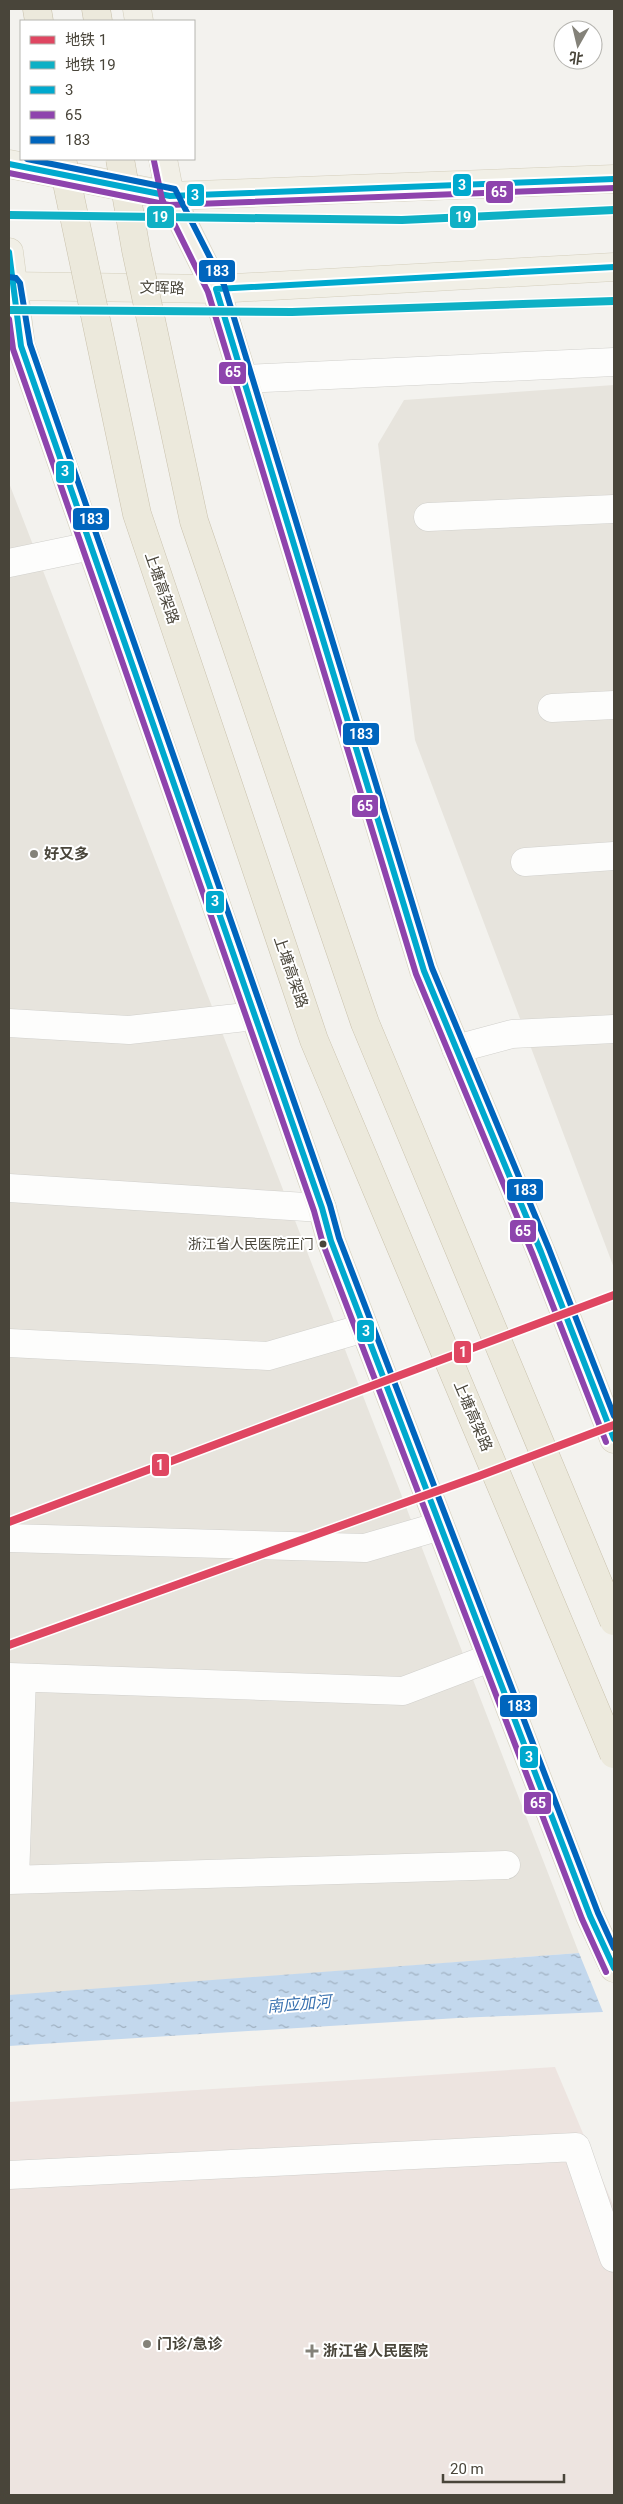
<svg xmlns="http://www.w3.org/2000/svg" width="623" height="2504" font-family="Roboto,'Noto Sans SC',sans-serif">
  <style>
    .residential { fill: #e7e4dd }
    .medical { fill: #ede4e0 }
    .water { fill: url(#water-ripples) }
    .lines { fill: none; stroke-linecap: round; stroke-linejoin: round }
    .minor-casing { stroke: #d1d0cc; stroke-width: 29 }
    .major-casing { stroke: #d4cfbd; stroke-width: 29 }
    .highway-casing { stroke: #c9c1ac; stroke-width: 29 }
    .minor { stroke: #fdfdfc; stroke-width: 28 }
    .major { stroke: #f1efe6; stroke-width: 28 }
    .highway { stroke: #ece9dc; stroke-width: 28 }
    .highway-bridge-casing { stroke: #c9c1ac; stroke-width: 29; stroke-linecap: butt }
    .highway-bridge { stroke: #ece9dc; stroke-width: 28 }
    .bus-1-casing { stroke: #fff; stroke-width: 10 }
    .bus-2-casing { stroke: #fff; stroke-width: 10 }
    .bus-3-casing { stroke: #fff; stroke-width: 10 }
    .bus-1 { stroke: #00a9ce; stroke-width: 6 }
    .bus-2 { stroke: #8e44ad; stroke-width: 6 }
    .bus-3 { stroke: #0065bd; stroke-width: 6 }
    .metro-1-casing { stroke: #fff; stroke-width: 11 }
    .metro-2-casing { stroke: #fff; stroke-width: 11 }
    .metro-1 { stroke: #df4661; stroke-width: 8 }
    .metro-2 { stroke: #0fb0c5; stroke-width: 8 }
    .poi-dot { fill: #848279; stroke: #fff; stroke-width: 2 }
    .bus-dot { fill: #49453a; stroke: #fff; stroke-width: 2 }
    .labels { text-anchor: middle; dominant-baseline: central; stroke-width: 4; stroke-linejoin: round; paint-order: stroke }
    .bus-label { font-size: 14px; fill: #49453a; stroke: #fff; text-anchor: end }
    .street-label { font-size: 15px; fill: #49453a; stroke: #fff }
    .poi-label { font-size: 15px; font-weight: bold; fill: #49453a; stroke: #fff; text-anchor: start }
    .water-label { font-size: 16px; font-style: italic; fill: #3971af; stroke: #fff }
    .line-badge { stroke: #fff; stroke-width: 2 }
    .badge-label { font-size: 14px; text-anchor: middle; font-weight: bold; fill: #fff }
  </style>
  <defs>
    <pattern id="water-ripples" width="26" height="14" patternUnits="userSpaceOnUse" patternTransform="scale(1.25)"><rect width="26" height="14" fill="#c3d8ed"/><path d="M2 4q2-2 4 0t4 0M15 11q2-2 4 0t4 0" fill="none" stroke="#a0b1c1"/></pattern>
  </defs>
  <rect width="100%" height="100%" fill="#f3f2ee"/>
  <path class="residential" d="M 614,385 L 614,1268 L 415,740 L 378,444 L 404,400 Z
    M 9,483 L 579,1953 L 9,1996 Z"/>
  <path class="medical" d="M 555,2067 L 614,2207 L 614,2495 L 9,2495 L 9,2102 Z"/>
  <path class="water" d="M 579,1953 L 603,2012 L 458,2018 L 9,2046 L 9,1995 Z"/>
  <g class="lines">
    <g class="minor-casing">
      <path id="minor" d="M 244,379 L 614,362
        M 428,517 L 614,509
        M 9,563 L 91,546
        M 552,708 L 614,705
        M 525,862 L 614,856
        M 9,1023 L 129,1030 L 255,1016
        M 456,1049 L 512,1034 L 614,1029
        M 9,1188 L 322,1208
        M 9,1343 L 268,1356 L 364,1328
        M 9,1538 L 365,1548 L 440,1526
        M 9,1677 L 403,1691 L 490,1658
        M 15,1879 L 22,1678
        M 9,1880 L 506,1865
        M 9,2175 L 576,2147 L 614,2258"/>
    </g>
    <g class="major-casing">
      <path id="major" d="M 137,9 L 139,21
        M 163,159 L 170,196 L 216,289 L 424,971 L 541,1252 L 614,1439
        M 9,164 L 170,196 L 614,179
        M 9,252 L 21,346 L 322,1208 L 331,1241 L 590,1916 L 614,1968
        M 9,286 L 216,289 L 614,267"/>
    </g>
    <g class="highway-casing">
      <path id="highway" d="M 37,9 L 39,21
        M 96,9 L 98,21"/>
    </g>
    <use href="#minor" class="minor"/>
    <use href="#major" class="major"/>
    <use href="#highway" class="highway"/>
    <g class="highway-bridge-casing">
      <path id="highway-bridge" d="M 62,159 L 137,514 L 314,1040 L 614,1754
        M 120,159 L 136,250 L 194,521 L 365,1023 L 614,1621"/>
    </g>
    <use href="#highway-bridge" class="highway-bridge"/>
    <g class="bus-1-casing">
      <path id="bus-1" d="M 9,164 L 170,196 L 614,179
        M 9,252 L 21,346 L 322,1208 L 331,1241 L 590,1916 L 614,1968
        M 216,289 L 424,971 L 541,1252 L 614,1439
        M 216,289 L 614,267"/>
    </g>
    <g class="bus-2-casing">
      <path id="bus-2" d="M 154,161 L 162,199 L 208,292 L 416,974 L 533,1255 L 606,1442
        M 9,173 L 169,205 L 614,188
        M 9,319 L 13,349 L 314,1211 L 323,1244 L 582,1919 L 606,1972"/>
    </g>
    <g class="bus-3-casing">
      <path id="bus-3" d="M 27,159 L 175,189 L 224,285 L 432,968 L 549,1249 L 614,1416
        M 9,277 L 16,278 L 20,283 L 30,344 L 330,1205 L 339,1238 L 598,1913 L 614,1948"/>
    </g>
    <use href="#bus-1" class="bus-1"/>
    <use href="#bus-2" class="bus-2"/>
    <use href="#bus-3" class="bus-3"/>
    <g class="metro-1-casing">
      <path id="metro-1" d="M 9,1522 L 614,1295
        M 9,1645 L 479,1476 L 614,1425"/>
    </g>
    <g class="metro-2-casing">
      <path id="metro-2" d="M 9,215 L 402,220 L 614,210
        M 9,310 L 292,312 L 614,301"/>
    </g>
    <use href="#metro-1" class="metro-1"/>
    <use href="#metro-2" class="metro-2"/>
  </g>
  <g class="poi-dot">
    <circle cx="34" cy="854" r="5"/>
    <circle cx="147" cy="2344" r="5"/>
    <path d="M309.5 2343.5h5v5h5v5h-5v5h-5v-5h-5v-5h5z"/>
  </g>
  <circle class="bus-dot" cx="323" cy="1244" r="4.5"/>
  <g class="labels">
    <g class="bus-label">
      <text x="314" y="1244">浙江省人民医院正门</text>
    </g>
    <g class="street-label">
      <text transform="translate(162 288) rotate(1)">文晖路</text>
      <text transform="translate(162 588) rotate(71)">上塘高架路</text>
      <text transform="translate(291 972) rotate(71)">上塘高架路</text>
      <text transform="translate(473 1416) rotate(67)">上塘高架路</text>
    </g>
    <g class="poi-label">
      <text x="44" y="854">好又多</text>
      <text x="157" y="2344">门诊/急诊</text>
      <text x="323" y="2351">浙江省人民医院</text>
    </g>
    <g class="water-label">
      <text transform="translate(299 2004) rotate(-5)">南应加河</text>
    </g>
  </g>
  <g class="line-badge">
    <rect x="452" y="173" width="20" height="24" rx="5" fill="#00a9ce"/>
    <rect x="485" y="180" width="29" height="24" rx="5" fill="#8e44ad"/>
    <rect x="186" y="183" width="19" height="24" rx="5" fill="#00a9ce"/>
    <rect x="146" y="205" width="29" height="24" rx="5" fill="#0fb0c5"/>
    <rect x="449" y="205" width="28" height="24" rx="5" fill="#0fb0c5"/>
    <rect x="198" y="259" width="38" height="24" rx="5" fill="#0065bd"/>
    <rect x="218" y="361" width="29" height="24" rx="5" fill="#8e44ad"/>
    <rect x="55" y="460" width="20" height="24" rx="5" fill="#00a9ce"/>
    <rect x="72" y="507" width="38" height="24" rx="5" fill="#0065bd"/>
    <rect x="342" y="722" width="38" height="24" rx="5" fill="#0065bd"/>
    <rect x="351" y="794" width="28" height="24" rx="5" fill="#8e44ad"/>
    <rect x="205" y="890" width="20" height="24" rx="5" fill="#00a9ce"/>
    <rect x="506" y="1178" width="38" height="24" rx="5" fill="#0065bd"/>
    <rect x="509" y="1219" width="28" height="24" rx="5" fill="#8e44ad"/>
    <rect x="356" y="1319" width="19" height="24" rx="5" fill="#00a9ce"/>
    <rect x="453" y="1340" width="19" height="24" rx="5" fill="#df4661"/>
    <rect x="151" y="1453" width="19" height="24" rx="5" fill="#df4661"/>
    <rect x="499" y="1694" width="39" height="24" rx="5" fill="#0065bd"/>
    <rect x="519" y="1745" width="20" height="24" rx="5" fill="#00a9ce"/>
    <rect x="523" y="1791" width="29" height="24" rx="5" fill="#8e44ad"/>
  </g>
  <g class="badge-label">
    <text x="462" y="190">3</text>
    <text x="499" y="197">65</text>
    <text x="195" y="200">3</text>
    <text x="160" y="222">19</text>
    <text x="463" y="222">19</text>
    <text x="217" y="276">183</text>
    <text x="233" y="377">65</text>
    <text x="65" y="476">3</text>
    <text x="91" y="524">183</text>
    <text x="361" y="739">183</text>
    <text x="365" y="811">65</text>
    <text x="215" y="906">3</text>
    <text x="525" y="1195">183</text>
    <text x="523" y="1236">65</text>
    <text x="366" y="1336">3</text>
    <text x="463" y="1357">1</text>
    <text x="160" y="1470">1</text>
    <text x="519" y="1711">183</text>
    <text x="529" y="1762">3</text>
    <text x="538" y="1808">65</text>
  </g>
  <rect width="623" height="2504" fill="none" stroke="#49453a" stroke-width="20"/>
  <rect x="20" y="20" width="175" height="140" fill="#ffffff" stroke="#b6b5b0"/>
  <rect x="30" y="36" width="25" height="8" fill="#df4661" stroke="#b6b5b0"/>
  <text x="65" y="45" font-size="15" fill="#49453a">地铁 1</text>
  <rect x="30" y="61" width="25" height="8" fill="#0fb0c5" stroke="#b6b5b0"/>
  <text x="65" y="70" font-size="15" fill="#49453a">地铁 19</text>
  <rect x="30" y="86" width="25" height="8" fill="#00a9ce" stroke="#b6b5b0"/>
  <text x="65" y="95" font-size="15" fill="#49453a">3</text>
  <rect x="30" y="111" width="25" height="8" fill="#8e44ad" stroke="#b6b5b0"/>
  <text x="65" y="120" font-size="15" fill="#49453a">65</text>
  <rect x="30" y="136" width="25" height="8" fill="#0065bd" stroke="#b6b5b0"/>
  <text x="65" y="145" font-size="15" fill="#49453a">183</text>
  <g transform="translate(578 45) rotate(188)"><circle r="24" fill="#ffffff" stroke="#b6b5b0"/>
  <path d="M0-4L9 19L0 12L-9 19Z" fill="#848279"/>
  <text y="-8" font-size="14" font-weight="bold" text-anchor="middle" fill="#49453a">北</text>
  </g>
  <path d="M443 2474v8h121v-8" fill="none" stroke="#49453a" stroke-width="2.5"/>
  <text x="450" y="2474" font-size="15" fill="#49453a" stroke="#ffffff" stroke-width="4" paint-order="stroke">20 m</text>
</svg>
